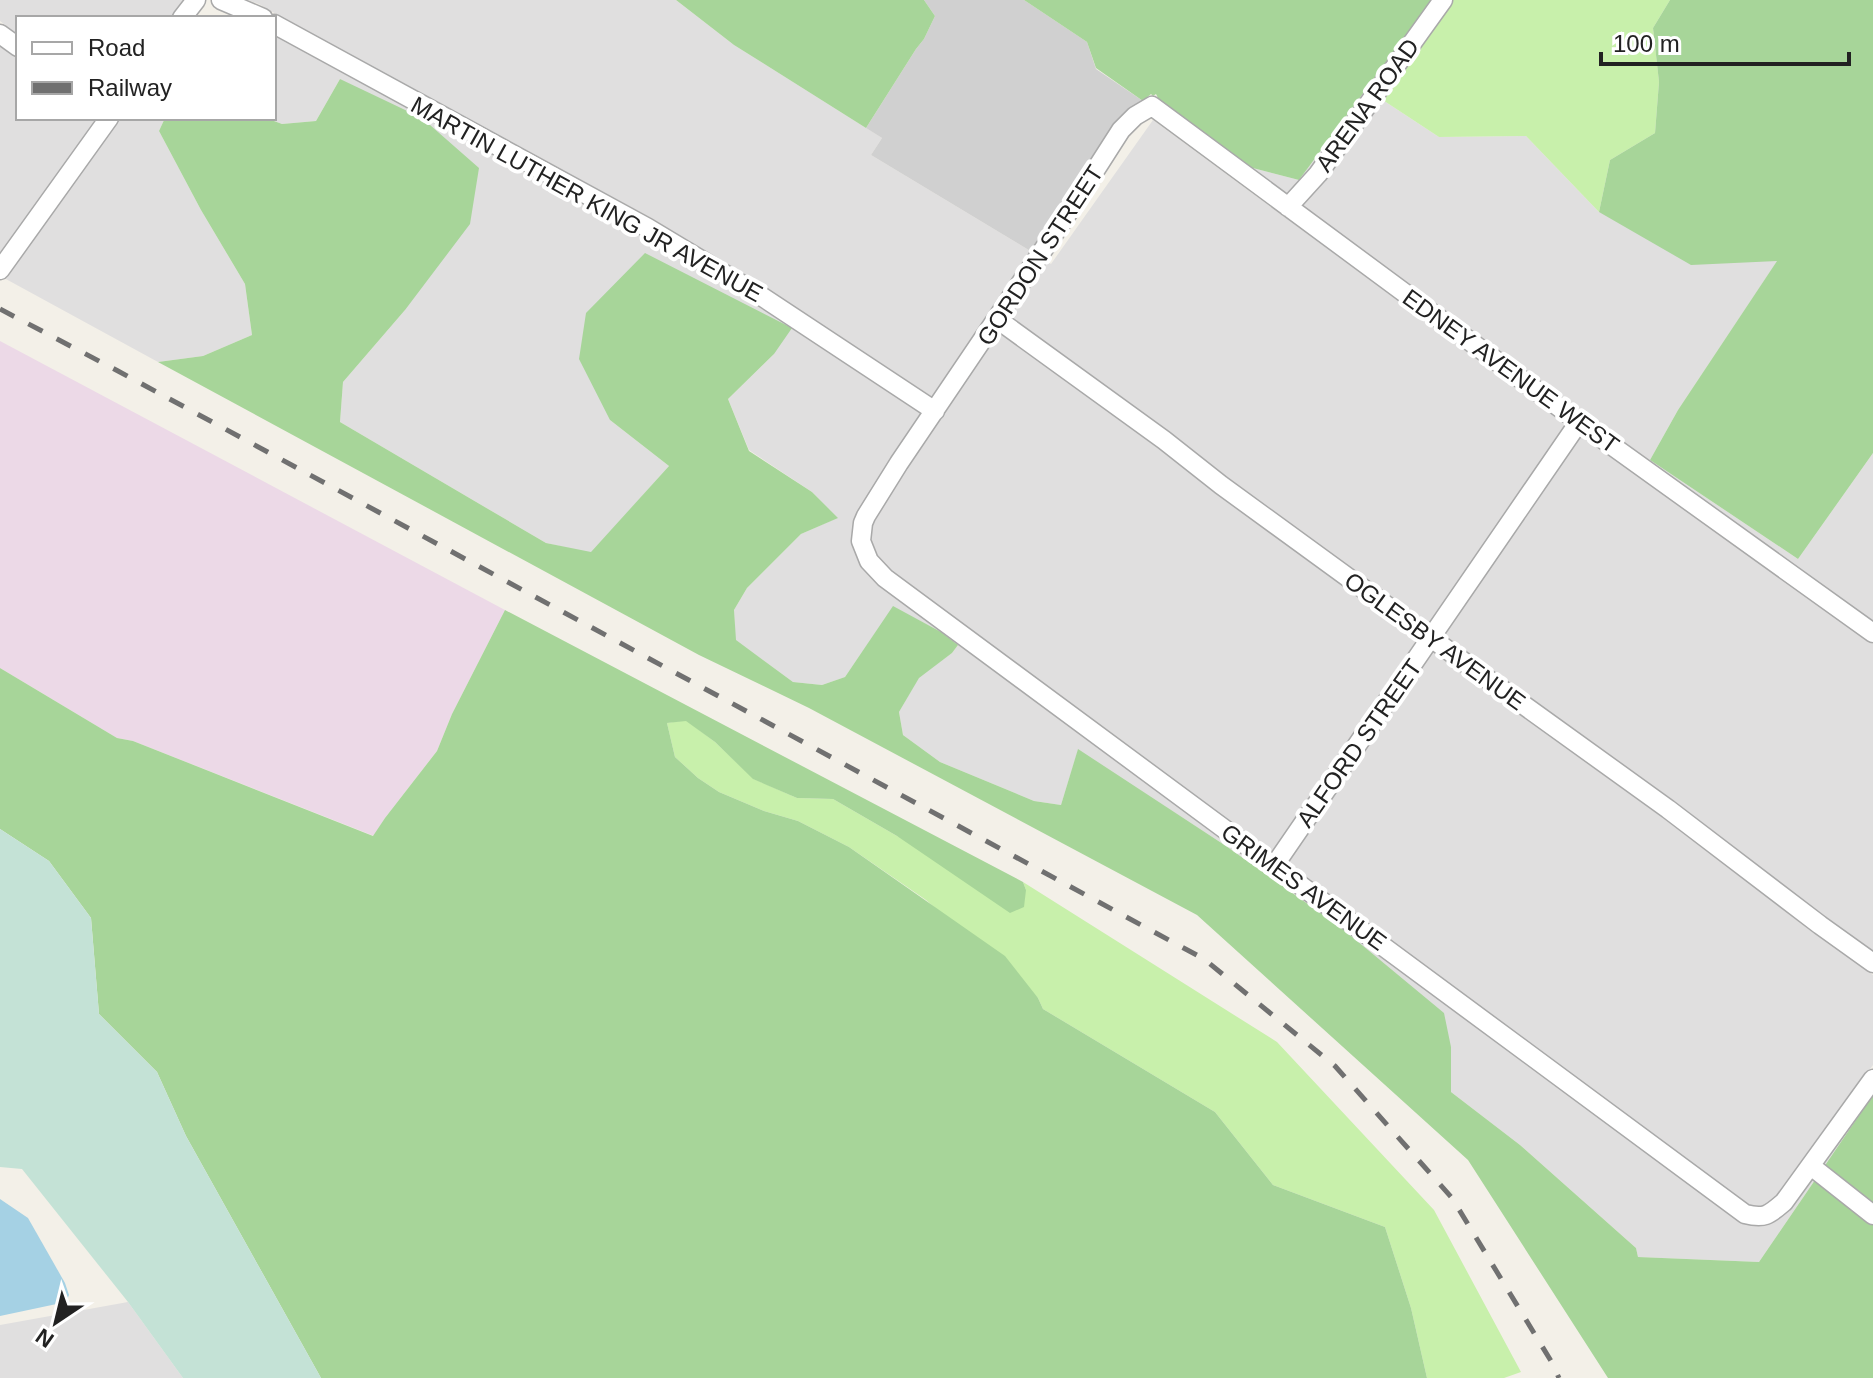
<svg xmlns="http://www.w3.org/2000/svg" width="1873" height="1378" font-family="Helvetica,sans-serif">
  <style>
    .residential { fill: #e0dfdf }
    .industrial { fill: #ecd9e7 }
    .religious { fill: #d0d0d0 }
    .grass { fill: #c8f0ab }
    .forest { fill: #a7d599 }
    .wetland { fill: #c4e2d6 }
    .water { fill: #a5d1e4 }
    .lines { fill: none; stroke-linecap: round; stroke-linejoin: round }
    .minor-casing { stroke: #a9a9a9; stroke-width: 21 }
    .minor { stroke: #fff; stroke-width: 18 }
    .rail { stroke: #707070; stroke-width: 5; stroke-dasharray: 16 16; stroke-linecap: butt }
    .labels { text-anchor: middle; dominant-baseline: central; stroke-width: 8; stroke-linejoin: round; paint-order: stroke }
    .street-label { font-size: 24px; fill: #222; stroke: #fff }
  </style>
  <rect width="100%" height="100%" fill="#f3f0e8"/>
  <path class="residential" d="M 0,0 L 186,0 L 172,18 L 18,18 L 18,35 L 0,21 Z
    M 248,0 L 676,0 L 734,45 L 882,138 L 871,155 L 1032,252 L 934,398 L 778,296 L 653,219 L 333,47 L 259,4 Z
    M 274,35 L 643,236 L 767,312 L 922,414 L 854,523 L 852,541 L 861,565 L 879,585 L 941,632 L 893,607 L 845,677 L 822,685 L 793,682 L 735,640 L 734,610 L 747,588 L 801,534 L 837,518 L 812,492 L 749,450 L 728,399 L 774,354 L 610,420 L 669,466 L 591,553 L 546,543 L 340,422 L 343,382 L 405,310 L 340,79 L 316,121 L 282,124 L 266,118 L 274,118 Z
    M 0,46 L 18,59 L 18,118 L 98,119 L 0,256 Z
    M 1366,89 L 1439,137 L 1526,136 L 1599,212 L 1778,260 L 1678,410 L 1650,460 L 1798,559 L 1873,453 L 1873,621 L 1585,414 L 1249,167 L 1299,180 Z
    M 120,118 L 165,118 L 159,131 L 201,210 L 245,284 L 252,335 L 203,356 L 158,362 L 4,278 Z
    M 1153,120 L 1567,425 L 1430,626 L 1227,477 L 1169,432 L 1009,316 L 1046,261 L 1051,264 Z
    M 999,332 L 1158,448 L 1215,492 L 1419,642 L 1272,853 L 1116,736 L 1045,685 L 892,571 L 877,555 L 870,538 L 874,519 L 906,467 Z
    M 1581,435 L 1873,644 L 1873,952 L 1826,918 L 1674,801 L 1444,636 Z
    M 958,645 L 1105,751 L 1261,870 L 1404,973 L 1740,1222 L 1750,1225 L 1770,1224 L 1790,1208 L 1873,1094 L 1873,1095 L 1759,1262 L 1638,1257 L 1636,1248 L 1520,1145 L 1451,1092 L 1451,1047 L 1339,926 L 1226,846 L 1078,750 L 1061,805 L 1034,801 L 940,762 L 903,735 L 899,712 L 919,677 L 952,653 Z
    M 1433,652 L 1662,817 L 1814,933 L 1873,975 L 1873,1065 L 1804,1161 L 1778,1196 L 1766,1207 L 1750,1205 L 1734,1194 L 1286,863 Z
    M 128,1302 L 183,1378 L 0,1378 L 0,1325 Z"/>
  <path class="industrial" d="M 0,341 L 505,610 L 452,714 L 437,751 L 385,818 L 374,836 L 133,741 L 117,738 L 0,668 Z"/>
  <path class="religious" d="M 924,0 L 1024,0 L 1087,42 L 1096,69 L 1143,101 L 1132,108 L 1114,126 L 1032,252 L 871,155 L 882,138 L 866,128 L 916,49 L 924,39 L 935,16 Z"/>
  <path class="grass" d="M 1432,0 L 1670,0 L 1653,28 L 1659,82 L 1655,133 L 1610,160 L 1599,212 L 1526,136 L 1439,137 L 1366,89 Z
    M 686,720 L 715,742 L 754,779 L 797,798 L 833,799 L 897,836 L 1026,890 L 1023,882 L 1277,1042 L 1434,1210 L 1521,1372 L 1504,1378 L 1427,1378 L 1411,1308 L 1385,1227 L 1273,1185 L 1215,1112 L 1043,1009 L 1038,998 L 926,900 L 849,847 L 798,821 L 764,811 L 719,792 L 698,778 L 675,757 L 667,723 Z"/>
  <path class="forest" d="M 676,0 L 924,0 L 935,16 L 924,39 L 916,49 L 866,128 L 734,45 Z
    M 1024,0 L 1432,0 L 1299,180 L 1249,167 L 1159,100 L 1156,94 L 1153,96 L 1151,94 L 1143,101 L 1096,68 L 1087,42 Z
    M 1670,0 L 1873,0 L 1873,453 L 1798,559 L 1650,460 L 1678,410 L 1777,261 L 1691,265 L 1599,212 L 1610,160 L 1655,133 L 1659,82 L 1653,28 Z
    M 340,79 L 422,118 L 479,168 L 470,224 L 405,310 L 343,382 L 340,422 L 546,543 L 591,552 L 669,466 L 610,420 L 579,359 L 586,313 L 645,253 L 792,328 L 774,354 L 728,399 L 749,451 L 812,492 L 838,518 L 801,534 L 747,588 L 734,610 L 736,640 L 793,682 L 822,685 L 845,677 L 893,606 L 941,632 L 958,645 L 952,653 L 919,678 L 899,712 L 903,735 L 940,762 L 1034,801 L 1061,805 L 1078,749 L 1226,846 L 1339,926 L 1444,1013 L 1451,1047 L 1451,1092 L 1520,1145 L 1636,1248 L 1638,1257 L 1759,1262 L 1873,1095 L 1873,1378 L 1608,1378 L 1468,1160 L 1197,915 L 809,708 L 699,655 L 158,362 L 203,356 L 252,335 L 245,284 L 201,210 L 159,131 L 165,118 L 266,118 L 282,124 L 316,121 Z
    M 505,610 L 1023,882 L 1026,890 L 1024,907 L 1010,913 L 897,836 L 833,799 L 797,798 L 753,779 L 715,742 L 686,721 L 667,723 L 675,757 L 698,778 L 719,792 L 764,811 L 798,821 L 849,847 L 1005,956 L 1038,998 L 1043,1009 L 1215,1112 L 1273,1185 L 1385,1227 L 1411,1308 L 1427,1378 L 321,1378 L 186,1136 L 157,1072 L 99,1014 L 91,918 L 49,861 L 0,829 L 0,668 L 117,738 L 133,741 L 373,836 L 385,818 L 437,751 L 452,714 Z"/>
  <path class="wetland" d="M 0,829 L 49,861 L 91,918 L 99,1014 L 157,1072 L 186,1136 L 321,1378 L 183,1378 L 128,1302 L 22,1169 L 0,1167 Z"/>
  <path class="water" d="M 0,1199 L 28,1218 L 65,1283 L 69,1295 L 66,1302 L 0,1316 Z"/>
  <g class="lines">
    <g class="minor-casing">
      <path id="minor" d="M 221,0 L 263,18
        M 182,18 L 196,0
        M 274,24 L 648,228 L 761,296 L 935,411
        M 0,34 L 18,47
        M 1288,207 L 1318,174 L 1443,0
        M 0,270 L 109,118
        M 997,319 L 1164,440 L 1221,485 L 1475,670 L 1668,809 L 1820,925 L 1873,963
        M 1873,633 L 1579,422 L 1152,106 L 1135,116 L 1121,130 L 1064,219 L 899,463 L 866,516 L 863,523 L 861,541 L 869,561 L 885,578 L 1745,1214 C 1765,1219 1769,1215 1784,1202 L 1873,1079
        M 1274,866 L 1579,422
        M 1811,1166 L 1873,1215"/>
    </g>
    <use href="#minor" class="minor"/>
    <path class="rail" d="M 0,309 L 118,371 L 1204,959 L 1335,1066 L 1452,1198 L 1551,1361 L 1559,1378"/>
  </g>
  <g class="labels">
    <g class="street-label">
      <text transform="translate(1367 105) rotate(-54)">ARENA ROAD</text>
      <text transform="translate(587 199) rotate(29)">MARTIN LUTHER KING JR AVENUE</text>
      <text transform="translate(1040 255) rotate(-57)">GORDON STREET</text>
      <text transform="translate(1511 371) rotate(36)">EDNEY AVENUE WEST</text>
      <text transform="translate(1435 641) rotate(36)">OGLESBY AVENUE</text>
      <text transform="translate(1359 743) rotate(-55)">ALFORD STREET</text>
      <text transform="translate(1304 887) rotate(36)">GRIMES AVENUE</text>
    </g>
  </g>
  <rect x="16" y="16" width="260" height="104" fill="#ffffff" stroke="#a7a7a7" stroke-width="2"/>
  <rect x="32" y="42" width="40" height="12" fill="#ffffff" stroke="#a7a7a7" stroke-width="2"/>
  <text x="88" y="56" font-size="24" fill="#222222">Road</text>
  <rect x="32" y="82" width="40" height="12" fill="#707070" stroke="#a7a7a7" stroke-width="2"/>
  <text x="88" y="96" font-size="24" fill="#222222">Railway</text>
  <g transform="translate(56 1322) rotate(215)" stroke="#ffffff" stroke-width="6" paint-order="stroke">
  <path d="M0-6L14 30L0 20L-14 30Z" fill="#222222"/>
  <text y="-12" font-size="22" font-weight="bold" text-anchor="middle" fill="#222222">N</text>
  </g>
  <path d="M1601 52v12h248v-12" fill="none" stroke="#222222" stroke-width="4"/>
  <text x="1613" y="52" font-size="24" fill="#222222" stroke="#ffffff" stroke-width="6" paint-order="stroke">100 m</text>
</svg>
